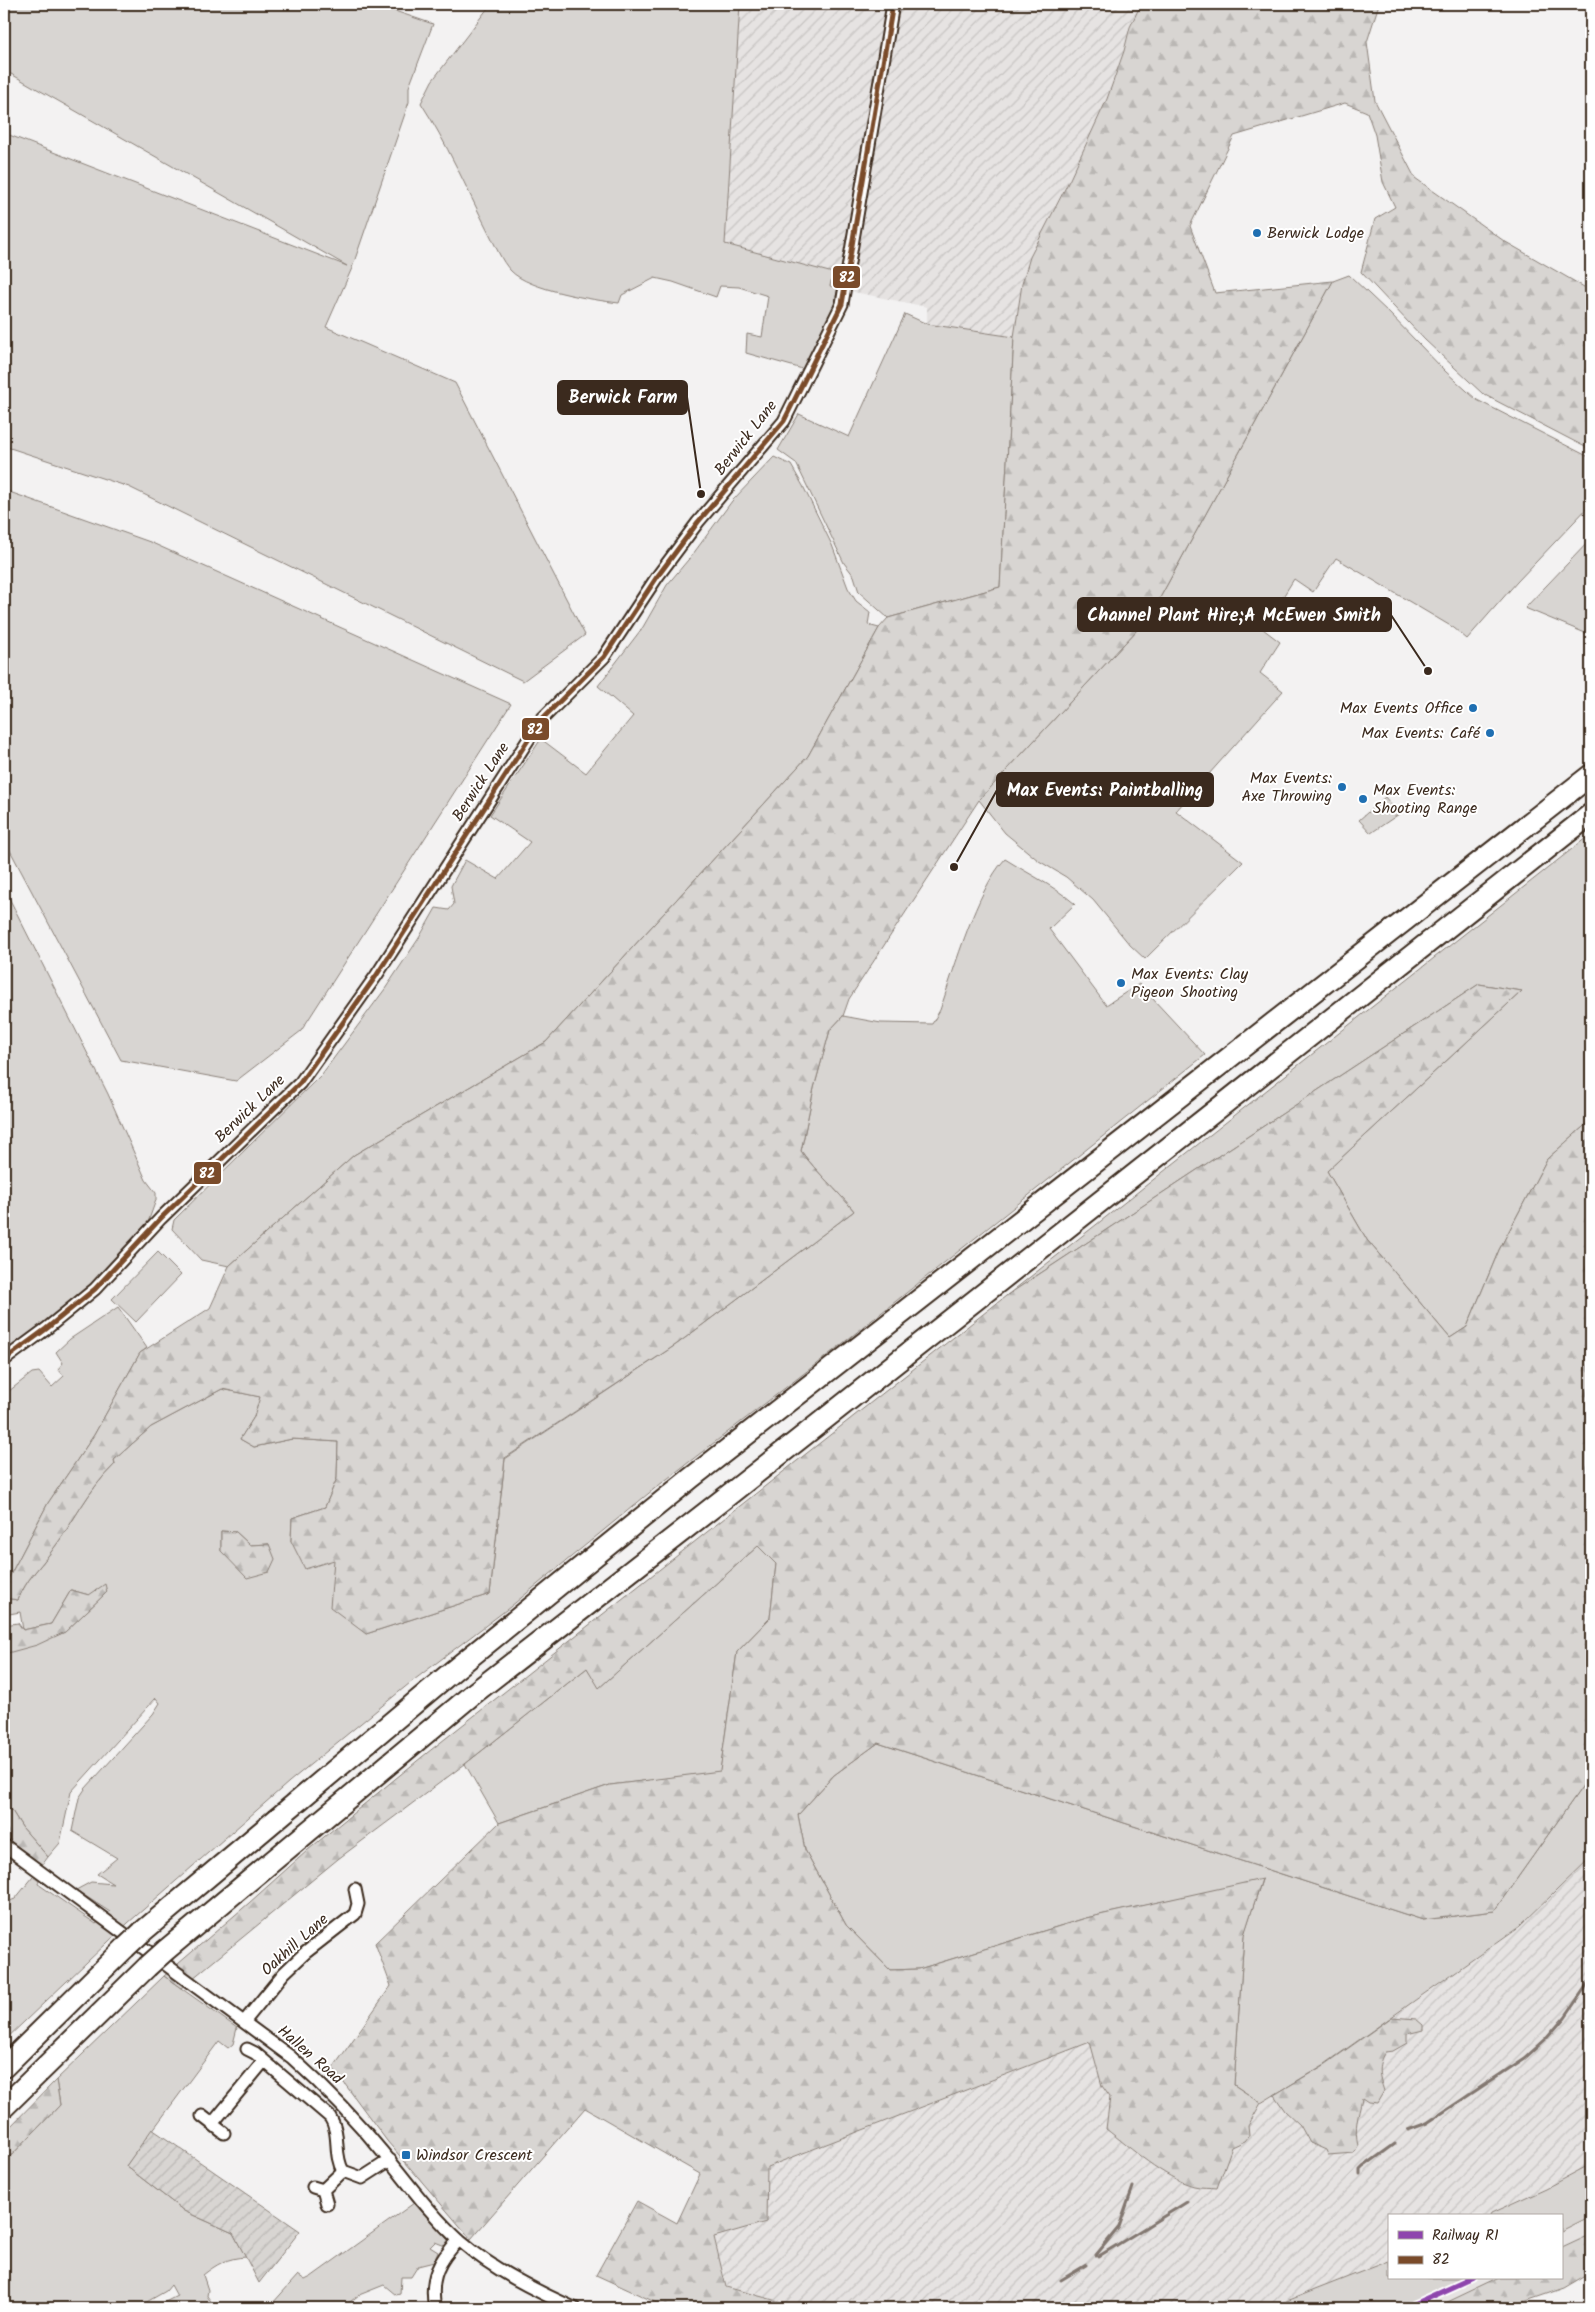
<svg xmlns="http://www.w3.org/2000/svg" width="1595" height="2312" font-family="Kalam,sans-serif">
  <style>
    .built { fill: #e6e3e2 }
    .industrial { fill: url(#industrial-furrows) }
    .grass { fill: #d8d5d2; stroke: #8a8078; fill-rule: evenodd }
    .forest { fill: url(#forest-firs); stroke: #8a8078 }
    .garden { fill: url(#garden-furrows); stroke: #8a8078 }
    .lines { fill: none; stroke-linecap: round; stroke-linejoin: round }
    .stream { stroke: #827770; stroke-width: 3 }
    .street-casing { stroke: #3b2a1e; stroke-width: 15 }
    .highway-casing { stroke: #3b2a1e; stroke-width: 24 }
    .street { stroke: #fff; stroke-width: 11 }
    .highway { stroke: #fff; stroke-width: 20 }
    .highway-bridge-casing { stroke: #3b2a1e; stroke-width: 24; stroke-linecap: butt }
    .highway-bridge { stroke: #fff; stroke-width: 20 }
    .bus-1-casing { stroke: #fff; stroke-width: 9 }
    .bus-1 { stroke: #7a4b2a; stroke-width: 5 }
    .rail-1-casing { stroke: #fff; stroke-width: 10 }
    .rail-1 { stroke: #8e44ad; stroke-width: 6 }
    .poi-dot { fill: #1f6fb2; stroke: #fff; stroke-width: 2 }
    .labels { text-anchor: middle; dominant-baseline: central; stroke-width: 4; stroke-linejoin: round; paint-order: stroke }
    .poi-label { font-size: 16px; fill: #3b2a1e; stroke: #fff; text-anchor: start }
    .street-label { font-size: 16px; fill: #3b2a1e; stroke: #fff }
    .leader { fill: none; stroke: #3b2a1e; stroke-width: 2 }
    .callout-dot { fill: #3b2a1e; stroke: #fff; stroke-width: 2 }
    .callout { fill: #3b2a1e; stroke: #3b2a1e; stroke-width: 2 }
    .callout-label { font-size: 18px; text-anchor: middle; font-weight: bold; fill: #fff }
    .line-badge { stroke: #fff; stroke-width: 2 }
    .badge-label { font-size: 14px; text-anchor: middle; font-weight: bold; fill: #fff }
  </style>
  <defs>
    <pattern id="industrial-furrows" width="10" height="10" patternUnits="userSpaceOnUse" patternTransform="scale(1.25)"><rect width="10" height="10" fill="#e6e3e2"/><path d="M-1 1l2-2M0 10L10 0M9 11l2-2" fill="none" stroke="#c6c3c1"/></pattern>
    <pattern id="forest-firs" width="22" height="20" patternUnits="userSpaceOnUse" patternTransform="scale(1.25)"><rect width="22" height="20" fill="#d8d5d2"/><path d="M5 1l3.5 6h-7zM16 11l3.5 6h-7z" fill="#bab7b4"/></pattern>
    <pattern id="garden-furrows" width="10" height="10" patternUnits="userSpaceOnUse" patternTransform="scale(1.25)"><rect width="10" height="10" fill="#d8d5d2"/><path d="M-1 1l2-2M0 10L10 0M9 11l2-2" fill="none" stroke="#bab7b4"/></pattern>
  </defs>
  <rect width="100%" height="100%" fill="#f3f2f2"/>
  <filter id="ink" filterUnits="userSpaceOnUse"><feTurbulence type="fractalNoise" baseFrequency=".02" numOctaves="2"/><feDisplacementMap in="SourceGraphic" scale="10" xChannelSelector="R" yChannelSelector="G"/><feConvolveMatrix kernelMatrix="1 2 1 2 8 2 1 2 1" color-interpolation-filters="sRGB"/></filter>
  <g filter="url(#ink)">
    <path class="built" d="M 1591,2216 L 1591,2234 L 1561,2248 L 1561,2231 Z
      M 1465,2278 L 1498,2278 L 1435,2308 L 1398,2308 Z"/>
    <path class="industrial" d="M 740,4 L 1141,4 L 1130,27 L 1124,51 L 1107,99 L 1070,179 L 1030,257 L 1022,284 L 1014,337 L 927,324 L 927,307 L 830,287 L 832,273 L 725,244 Z
      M 1591,1857 L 1591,2164 L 1546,2188 L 1491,2213 L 1490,2216 L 1389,2216 L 1389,2261 L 1269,2308 L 803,2308 L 727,2287 L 714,2236 L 766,2222 L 767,2167 L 1090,2042 L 1102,2086 L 1110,2097 L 1106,2129 L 1147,2161 L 1195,2186 L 1232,2146 L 1245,2141 L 1248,2126 L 1261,2103 L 1326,2064 L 1520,1926 Z"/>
    <path class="grass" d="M 4,4 L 387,4 L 386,8 L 433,24 L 409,87 L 409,102 L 352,268 L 326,327 L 455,383 L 585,635 L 523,681 L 129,487 L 4,446 L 4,133 L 347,266 L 4,70 Z
      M 491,4 L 740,4 L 725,244 L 833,273 L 830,286 L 838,288 L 832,313 L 806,370 L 746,353 L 747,334 L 762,337 L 768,296 L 739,287 L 720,286 L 716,297 L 673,282 L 655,278 L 622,295 L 619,303 C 593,300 529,290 511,271 C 501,261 495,244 488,231 C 466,188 447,143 421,103 L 432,81 Z
      M 1349,275 L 1389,313 L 1445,371 L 1477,400 L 1591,458 L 1591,504 L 1517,582 L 1467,639 L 1454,628 L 1336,558 L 1313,592 L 1294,579 L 1263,629 L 1280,642 L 1260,673 L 1283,691 L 1176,811 L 1243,862 L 1145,959 L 1130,945 L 1093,900 L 1066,877 L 1039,861 L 1005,833 L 979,800 L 1150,616 L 1333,281 Z
      M 905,314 L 927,324 L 1014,337 L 1000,587 L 888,618 L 859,592 L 854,576 L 844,563 L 796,463 L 778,450 L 799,414 L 849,437 Z
      M 774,457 L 791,465 L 803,486 L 832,545 L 848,588 L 856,601 L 870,612 L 868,625 L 879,628 L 808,756 L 546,1042 L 354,1155 L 229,1266 L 201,1260 L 172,1229 L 174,1220 L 322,1074 L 385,989 L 419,938 L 436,908 L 449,910 L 454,904 L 451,886 L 465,860 L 498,879 L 530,842 L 490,815 L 541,739 L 586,773 L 633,716 L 598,686 L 643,627 L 667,585 L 693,554 L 732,501 Z
      M 4,490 L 150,542 L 511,704 L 301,1031 L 236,1081 L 121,1060 L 4,839 Z
      M 1591,539 L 1591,634 L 1590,635 L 1525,608 Z
      M 1385,797 L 1399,814 L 1371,833 L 1359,820 Z
      M 1591,834 L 1591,1120 L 1547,1159 L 1499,1250 L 1467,1327 L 1450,1338 L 1367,1240 L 1327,1171 L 1522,991 L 1479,984 L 1006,1296 Z
      M 1005,859 C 1029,874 1054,886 1075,904 L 1049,929 L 1106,1005 L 1139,984 L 1205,1055 L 837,1348 L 654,1489 L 510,1607 L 410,1683 L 289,1782 L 128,1923 L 4,2041 L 4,1907 L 7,1902 L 15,1899 L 33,1877 L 39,1881 L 38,1884 L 96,1924 L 110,1912 L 76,1890 L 91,1882 L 113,1884 L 97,1874 L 117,1858 L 72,1831 L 79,1798 L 85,1789 L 153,1714 L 160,1703 L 156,1698 L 71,1792 L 60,1843 L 48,1857 L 22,1827 L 12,1811 L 4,1807 L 4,1654 L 65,1632 L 107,1592 L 89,1595 L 71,1590 L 51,1624 L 23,1630 L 20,1612 L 4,1615 L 4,1598 L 18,1600 C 27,1578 38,1570 51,1552 C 74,1522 87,1491 115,1464 L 114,1460 L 151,1427 L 222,1389 L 261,1397 L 254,1417 L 240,1439 L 254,1447 L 292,1439 L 338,1442 L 337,1478 L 325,1507 L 292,1518 L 291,1541 L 335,1559 L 366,1634 L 490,1594 L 505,1459 L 677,1344 L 854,1211 C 837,1190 817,1173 801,1151 L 814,1088 L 830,1030 L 843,1016 L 881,1023 L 932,1024 L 940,1010 C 955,967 976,891 1005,859 ZM 221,1531 L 236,1532 L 250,1545 L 269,1544 L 221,1551 Z
      M 4,888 L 108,1094 L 146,1180 L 156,1193 L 156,1200 L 147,1225 L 88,1289 L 4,1353 Z
      M 158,1252 L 181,1275 L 136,1322 L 112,1299 Z
      M 118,1307 L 147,1348 L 140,1353 L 94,1435 L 48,1503 L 4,1587 L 4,1395 L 32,1373 L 39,1372 L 52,1387 L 64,1376 L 58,1369 L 63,1363 L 56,1352 L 70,1339 Z
      M 758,1546 L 776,1564 L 770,1618 L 737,1652 L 720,1772 L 610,1785 L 499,1823 L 465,1764 L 587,1668 L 600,1687 Z
      M 878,1743 L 1423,1920 L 1494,1911 L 1584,1784 L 1591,1782 L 1591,1857 L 1520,1926 L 1325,2064 L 1261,2103 L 1234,2085 L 1244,1934 L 1262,1880 L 1086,1918 L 919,1969 L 890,1970 L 846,1925 L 805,1850 L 798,1815 L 834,1775 Z
      M 164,1976 L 237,2028 L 233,2044 L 228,2048 L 219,2041 L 126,2166 L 184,2211 L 233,2233 L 246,2257 C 227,2258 217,2264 203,2275 L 208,2290 L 207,2296 L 216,2308 L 153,2308 L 177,2296 L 171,2285 L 166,2291 L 136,2308 L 4,2308 L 4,2163 L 60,2105 L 56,2080 Z
      M 1591,2164 L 1591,2216 L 1561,2231 L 1561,2216 L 1490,2216 L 1491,2213 L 1546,2188 Z
      M 414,2203 L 448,2240 L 445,2246 L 435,2242 L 430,2247 L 438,2252 L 434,2262 L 418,2266 L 411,2277 L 401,2277 L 400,2294 L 396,2295 L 384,2285 L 359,2295 L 342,2308 L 273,2308 L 272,2304 L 298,2275 L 305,2280 L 311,2277 Z
      M 1389,2261 L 1389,2278 L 1465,2278 L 1398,2308 L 1269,2308 Z"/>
    <path class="forest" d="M 1141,4 L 1379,4 L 1367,42 L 1375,101 L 1415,178 L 1504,241 L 1591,291 L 1591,450 L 1483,394 L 1425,340 L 1361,272 L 1375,219 L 1395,207 L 1383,182 L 1375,135 L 1367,112 L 1345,103 L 1234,136 L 1190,226 L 1215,293 L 1333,281 L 1150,616 L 979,800 L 849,999 L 843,1016 L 830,1030 L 814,1088 L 801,1151 C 817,1173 837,1190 854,1211 L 677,1344 L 505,1458 L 490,1594 L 366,1634 L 330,1607 L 334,1560 L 305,1569 L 291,1541 L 292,1518 L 325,1507 L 337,1478 L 338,1442 L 292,1439 L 254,1447 L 240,1439 L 254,1417 L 260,1397 L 222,1389 L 151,1427 L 114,1460 L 115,1464 C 87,1491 74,1522 51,1552 C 37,1571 27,1578 18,1600 L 4,1598 L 4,1587 L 48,1503 L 94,1435 L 140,1353 L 210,1308 L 229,1266 L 354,1155 L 546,1042 L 808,756 L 879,628 L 888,618 L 1000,587 L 1014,337 L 1022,284 L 1030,257 L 1070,179 L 1107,99 L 1124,51 L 1130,27 Z
      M 1479,984 L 1522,991 L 1327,1171 L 1367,1240 L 1450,1338 L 1467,1327 L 1499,1250 L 1547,1159 L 1591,1120 L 1591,1782 L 1584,1784 L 1494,1911 L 1423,1920 L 878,1743 L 834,1775 L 798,1815 L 805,1850 L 846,1925 L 890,1970 L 919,1969 L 1086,1918 L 1262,1879 L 1244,1935 L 1234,2085 L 1261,2103 L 1248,2126 L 1249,2136 L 1245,2141 L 1232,2147 L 1217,2188 C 1210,2187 1201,2188 1194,2186 C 1163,2178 1131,2148 1106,2129 L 1110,2097 L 1102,2086 L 1090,2042 L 767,2167 L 766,2222 L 714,2237 L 726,2287 L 803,2308 L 668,2308 L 596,2275 L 637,2201 L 677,2223 L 700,2174 L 585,2108 L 471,2239 L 387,2141 L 333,2068 L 391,1986 L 375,1943 L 499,1823 L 610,1785 L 720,1771 L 737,1652 L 770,1618 L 776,1564 L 758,1546 L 599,1688 L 587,1668 L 465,1764 L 338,1859 L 181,1988 L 164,1976 L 249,1903 L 308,1850 L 422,1757 L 1006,1296 Z
      M 221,1531 L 236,1532 L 250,1545 L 269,1544 L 275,1559 L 269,1572 L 247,1578 L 221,1551 Z
      M 105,1584 L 107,1592 L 65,1632 L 37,1645 L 4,1654 L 4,1625 L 18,1623 L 23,1630 L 51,1624 L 71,1590 L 89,1595 Z
      M 4,1807 L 12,1811 L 22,1827 L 48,1857 L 42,1865 L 4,1836 Z
      M 1392,2017 L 1416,2019 L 1423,2025 L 1423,2030 L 1407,2034 L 1407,2043 L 1393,2051 L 1385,2052 C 1376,2067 1379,2075 1384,2091 L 1377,2103 L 1368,2102 L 1362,2098 C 1358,2117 1354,2125 1358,2146 L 1354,2153 L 1328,2155 L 1326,2150 L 1310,2143 L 1300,2125 L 1285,2111 L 1274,2095 L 1326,2064 Z
      M 56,2080 L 60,2105 L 4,2163 L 4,2133 Z
      M 1591,2234 L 1591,2272 L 1564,2288 L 1506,2308 L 1435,2308 L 1498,2278 L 1561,2278 L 1561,2248 Z"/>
    <path class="garden" d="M 152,2129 L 300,2231 L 259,2283 L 233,2233 L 184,2211 L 126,2166 Z"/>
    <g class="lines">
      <path class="stream" d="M 1408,2130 L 1427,2123 L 1525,2058 L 1546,2039 L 1565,2017 L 1591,1979
        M 1360,2174 L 1360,2170 L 1363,2167 L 1395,2144
        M 1096,2255 L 1119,2227 L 1133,2187
        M 1099,2256 L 1187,2202
        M 1061,2280 L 1086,2265"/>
      <g class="street-casing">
        <path id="street" d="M 4,1360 L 46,1329 L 95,1289 L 161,1218 L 300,1083 L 376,976 L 541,720 L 604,657 L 657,577 L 698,522 L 784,421 L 842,304 L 893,4
          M 4,1845 L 291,2057 C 327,2089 360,2124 390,2161 C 412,2188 434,2218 460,2241 C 494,2270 534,2290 574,2308
          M 244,2022 L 284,1973 L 305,1953 L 355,1914 L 358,1904 L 355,1889
          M 247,2049 L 255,2053 L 330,2117 C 341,2134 333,2154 343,2171 L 362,2178 L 390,2160
          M 202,2116 L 224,2133
          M 212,2124 L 264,2061
          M 313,2187 L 323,2190 L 327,2204
          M 323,2190 L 343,2171
          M 435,2308 C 429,2278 439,2260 459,2240"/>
      </g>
      <g class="highway-casing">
        <path id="highway" d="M 142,1932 L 454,1670 L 691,1478 L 1591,775
          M 166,1950 L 473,1694 L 726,1497 L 1591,814
          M 4,2067 L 125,1948
          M 4,2107 L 147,1967"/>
      </g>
      <use href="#street" class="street"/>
      <use href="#highway" class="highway"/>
      <g class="highway-bridge-casing">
        <path id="highway-bridge" d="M 125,1948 L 142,1932
          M 147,1967 L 166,1950"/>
      </g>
      <use href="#highway-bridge" class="highway-bridge"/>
      <g class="bus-1-casing">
        <path id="bus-1" d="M 4,1360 L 46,1329 L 95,1289 L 161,1218 L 300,1083 L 376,976 L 541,720 L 604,657 L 657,577 L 698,522 L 784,421 L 842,304 L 893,4"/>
      </g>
      <use href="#bus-1" class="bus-1"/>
      <g class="rail-1-casing">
        <path id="rail-1" d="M 1406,2308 L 1472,2278"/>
      </g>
      <use href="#rail-1" class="rail-1"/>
    </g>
  </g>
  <g class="poi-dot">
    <circle cx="1257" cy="233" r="5"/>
    <circle cx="1473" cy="708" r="5"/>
    <circle cx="1490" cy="733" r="5"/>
    <circle cx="1342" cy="787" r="5"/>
    <circle cx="1363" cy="799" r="5"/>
    <circle cx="1121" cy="983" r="5"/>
    <rect x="401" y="2150" width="10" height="10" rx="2.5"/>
  </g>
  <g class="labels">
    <g class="poi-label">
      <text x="1267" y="233">Berwick Lodge</text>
      <text x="1463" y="708" text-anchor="end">Max Events Office</text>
      <text x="1480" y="733" text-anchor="end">Max Events: Café</text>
      <text x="1332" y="778" text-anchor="end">Max Events:<tspan x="1332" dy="18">Axe Throwing</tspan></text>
      <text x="1373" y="790">Max Events:<tspan x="1373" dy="18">Shooting Range</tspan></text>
      <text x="1131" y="974">Max Events: Clay<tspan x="1131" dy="18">Pigeon Shooting</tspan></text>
      <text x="416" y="2155">Windsor Crescent</text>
    </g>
    <g class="street-label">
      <text transform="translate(746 438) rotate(-52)">Berwick Lane</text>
      <text transform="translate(481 782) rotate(-57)">Berwick Lane</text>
      <text transform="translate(250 1109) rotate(-44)">Berwick Lane</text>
      <text transform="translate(295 1945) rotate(-42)">Oakhill Lane</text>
      <text transform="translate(310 2055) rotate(41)">Hallen Road</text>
    </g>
  </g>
  <path class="leader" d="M701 494L687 397M1428 671L1391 615M954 867L997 790"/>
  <g class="callout-dot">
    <circle cx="701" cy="494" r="5"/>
    <circle cx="1428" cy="671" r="5"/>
    <circle cx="954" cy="867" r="5"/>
  </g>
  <g class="callout">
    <rect x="558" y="381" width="129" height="33" rx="5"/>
    <rect x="1078" y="598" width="313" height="33" rx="5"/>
    <rect x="997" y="773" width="216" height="33" rx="5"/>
  </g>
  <g class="callout-label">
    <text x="623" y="403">Berwick Farm</text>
    <text x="1234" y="621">Channel Plant Hire;A McEwen Smith</text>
    <text x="1105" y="796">Max Events: Paintballing</text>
  </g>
  <g class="line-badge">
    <rect x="832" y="265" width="29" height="24" rx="5" fill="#7a4b2a"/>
    <rect x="521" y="717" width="29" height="24" rx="5" fill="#7a4b2a"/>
    <rect x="193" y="1161" width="29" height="24" rx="5" fill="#7a4b2a"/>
  </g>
  <g class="badge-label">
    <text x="847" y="282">82</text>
    <text x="535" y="734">82</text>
    <text x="207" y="1178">82</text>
  </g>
  <rect width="1595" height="2312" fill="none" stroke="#fff" stroke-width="20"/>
  <rect x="10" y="10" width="1575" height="2292" fill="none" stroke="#3b2a1e" stroke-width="2" filter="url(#ink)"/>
  <rect x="1388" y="2214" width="175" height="65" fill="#ffffff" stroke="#b1aaa5"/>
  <rect x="1398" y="2231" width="25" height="8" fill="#8e44ad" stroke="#b1aaa5"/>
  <text x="1432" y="2240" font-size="15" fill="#3b2a1e">Railway R1</text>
  <rect x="1398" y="2256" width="25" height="8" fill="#7a4b2a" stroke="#b1aaa5"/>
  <text x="1432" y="2264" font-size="15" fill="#3b2a1e">82</text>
</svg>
